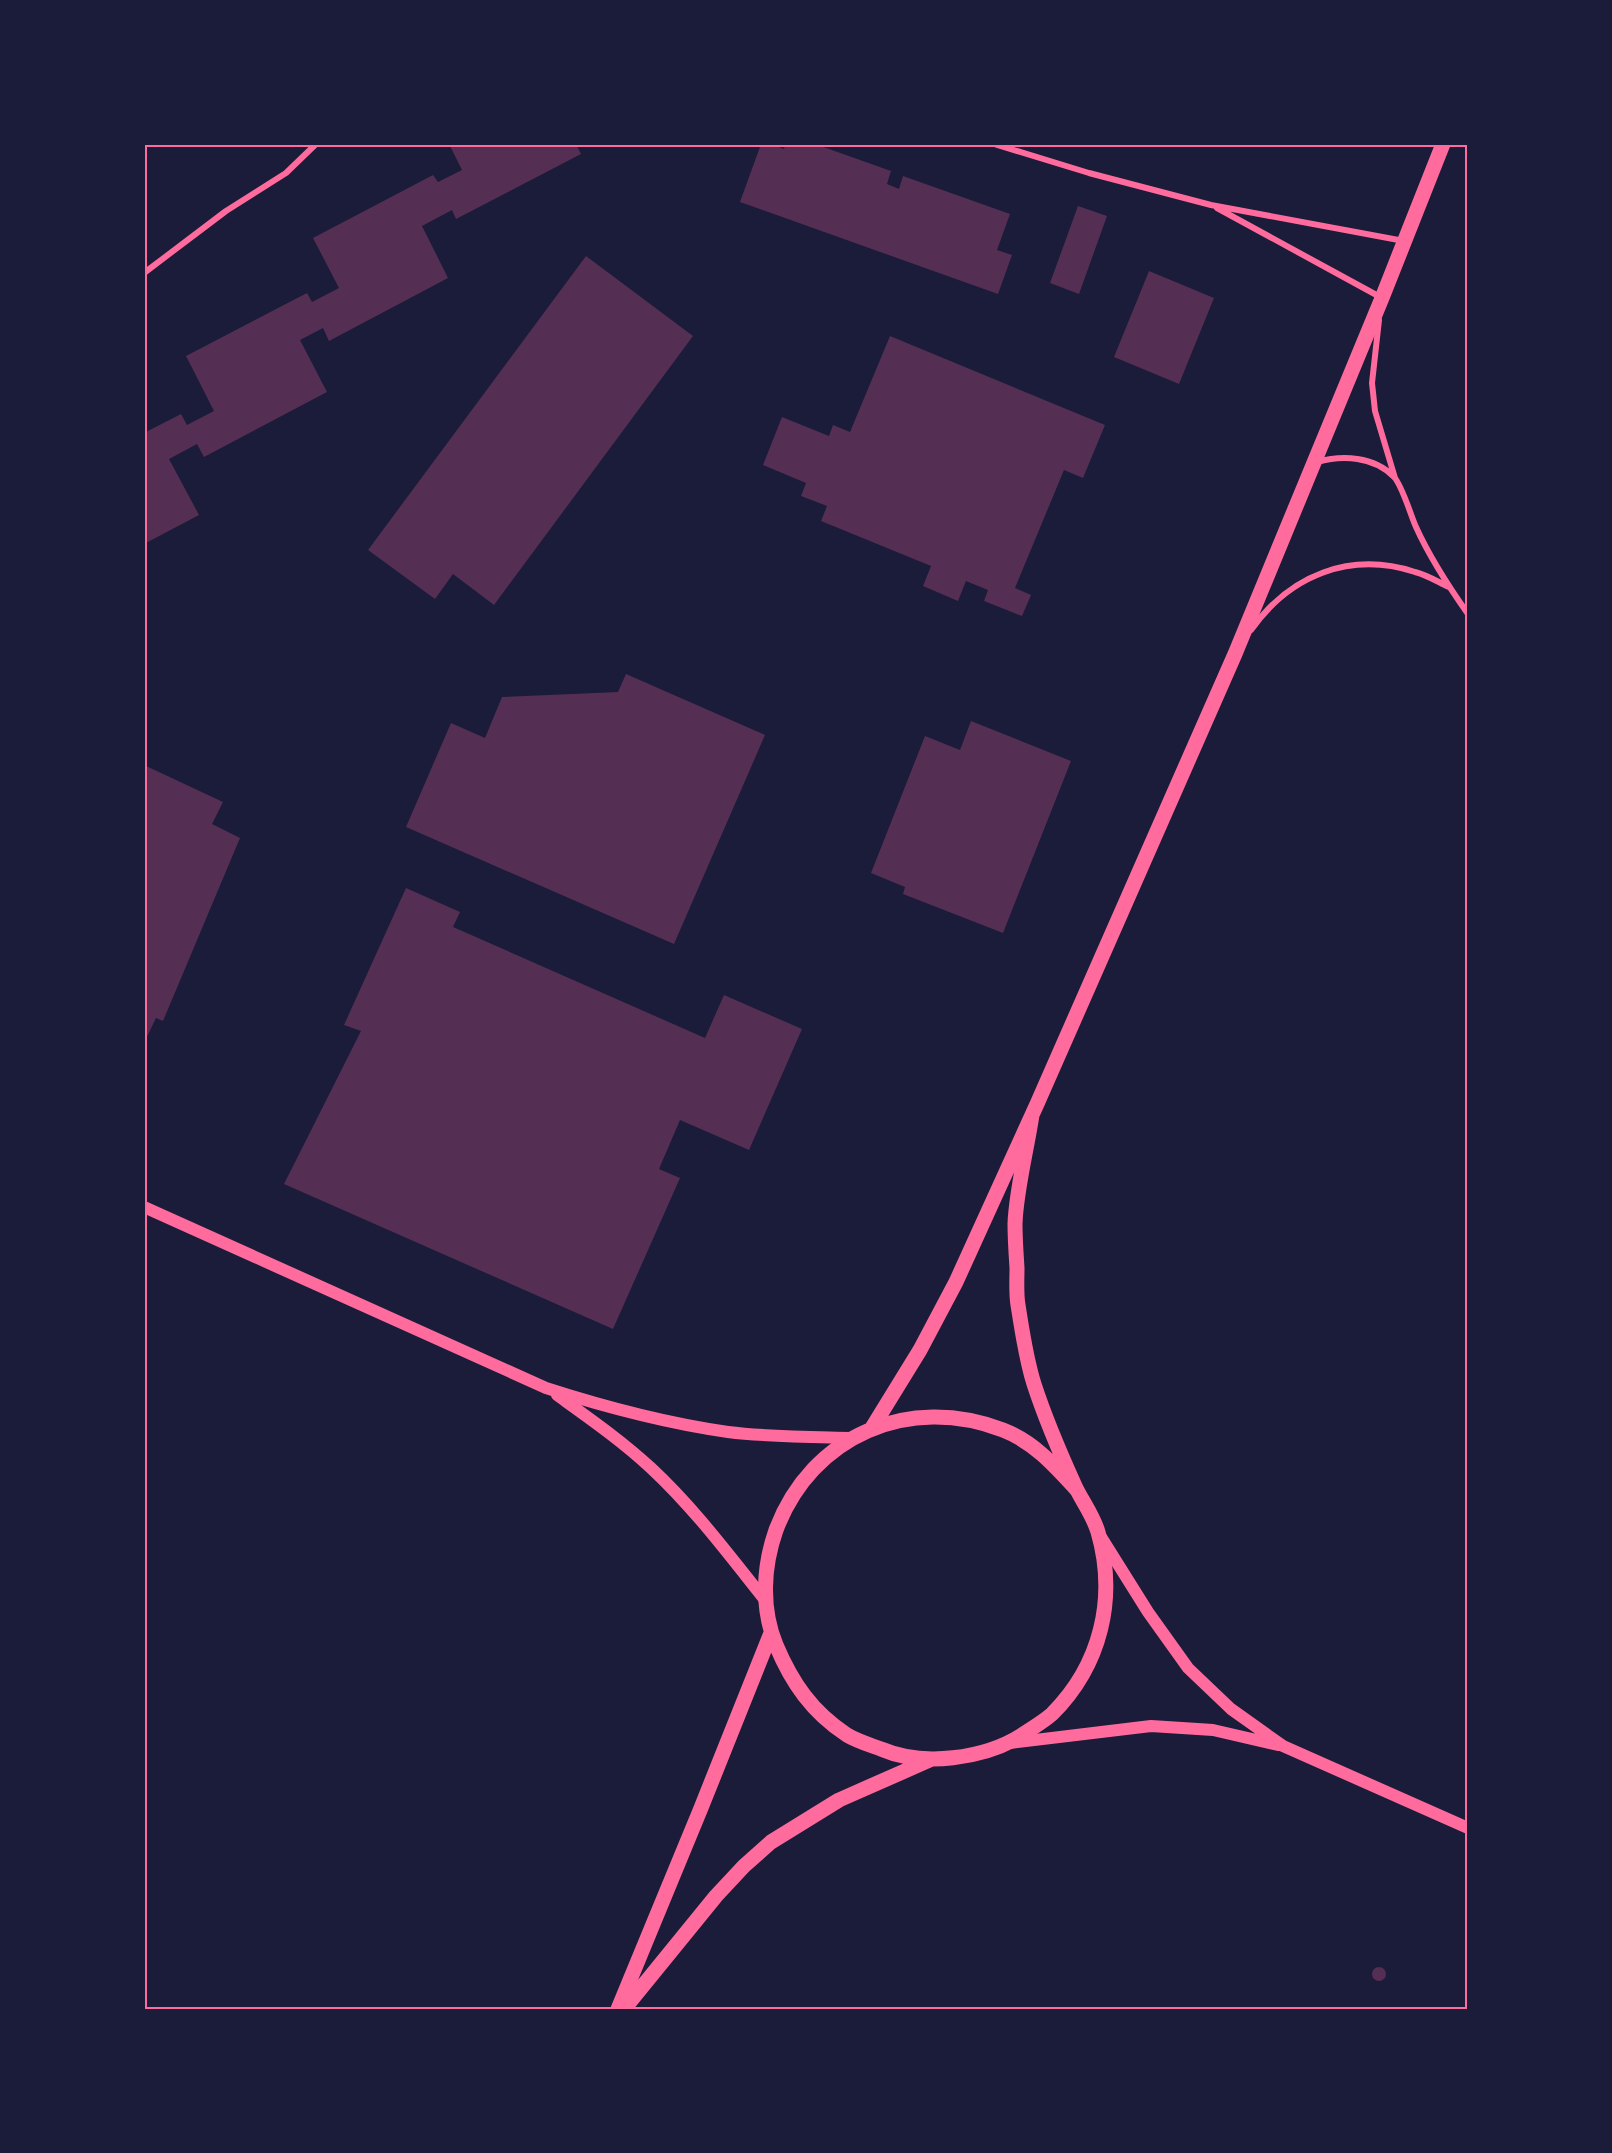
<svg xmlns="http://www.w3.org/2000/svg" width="1612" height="2153" font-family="Karla,sans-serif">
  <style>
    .building { fill: #542f53 }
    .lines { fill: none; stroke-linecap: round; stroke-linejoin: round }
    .minor { stroke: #ff6b9d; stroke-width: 6 }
    .secondary { stroke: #ff6b9d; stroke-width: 12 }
    .primary { stroke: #ff6b9d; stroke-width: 15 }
    .neatline { fill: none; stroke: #ff6b9d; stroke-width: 2 }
  </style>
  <rect width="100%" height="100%" fill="#1b1b3a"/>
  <path class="building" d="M 449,144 L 576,144 L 581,154 L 456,219 L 452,210 L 422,226 L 448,278 L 329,341 L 323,328 L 300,340 L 327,392 L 204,457 L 197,444 L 169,459 L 199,515 L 144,544 L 144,433 L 181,414 L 187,425 L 214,411 L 186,356 L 307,293 L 312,302 L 339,288 L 313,238 L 433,175 L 438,182 L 462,170 Z
    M 761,144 L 771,144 L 784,149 L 785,144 L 815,144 L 891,171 L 887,184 L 899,189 L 903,176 L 1010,214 L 997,250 L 1012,255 L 998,294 L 740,202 Z
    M 1078,206 L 1107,216 L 1079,294 L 1050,283 Z
    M 586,256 L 693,336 L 494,605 L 453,574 L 435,599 L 368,550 Z
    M 1149,271 L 1214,298 L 1179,384 L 1114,357 Z
    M 890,336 L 1105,425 L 1083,478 L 1064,470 L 1015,588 L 1031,595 L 1022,616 L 984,601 L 988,590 L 966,581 L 958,601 L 923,586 L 931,566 L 821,521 L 827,506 L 801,496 L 806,483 L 763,465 L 782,417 L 829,436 L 833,425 L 850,432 Z
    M 626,674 L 765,735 L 674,944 L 406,827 L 451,723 L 485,738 L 502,697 L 618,692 Z
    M 971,721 L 1071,761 L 1003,933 L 903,894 L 905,887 L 871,873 L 925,736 L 960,750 Z
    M 144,765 L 223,802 L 212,824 L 240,838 L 163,1021 L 156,1018 L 144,1043 Z
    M 406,888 L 460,912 L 453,927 L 705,1038 L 724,995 L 802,1029 L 749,1150 L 680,1120 L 659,1169 L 680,1178 L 613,1329 L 284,1184 L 361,1031 L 344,1025 Z
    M1372 1974a7 7 0 1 1 14 0a7 7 0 1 1-14 0Z"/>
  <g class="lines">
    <path class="minor" d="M 994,144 L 1089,173 L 1211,205 L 1404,241
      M 1217,208 L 1382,298
      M 144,273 L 226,211 L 286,173 L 316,144
      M 1379,320 L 1372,383 L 1375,411 L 1395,478
      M 1317,462 C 1342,455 1374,456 1394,477 C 1402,485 1411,516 1416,527 C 1430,558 1449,587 1468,614
      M 1251,630 C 1290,575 1350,551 1415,572 C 1427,575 1438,582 1449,587"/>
    <path class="secondary" d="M 144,1207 L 546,1388 C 605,1407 665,1423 728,1432 C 768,1437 810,1437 851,1438
      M 557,1395 C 589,1418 622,1441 651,1468 C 694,1508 729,1555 765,1600
      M 1101,1537 L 1148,1612 L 1188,1668 L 1231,1709 L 1283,1746 L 1468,1828
      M 1010,1743 L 1151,1726 L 1213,1730 L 1278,1745"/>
    <path class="primary" d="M 1032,1115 C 1027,1149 1016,1191 1015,1224 C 1015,1239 1016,1253 1017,1268 C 1017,1280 1016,1293 1018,1305 C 1022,1330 1026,1359 1034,1384 C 1045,1418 1060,1453 1075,1486 C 1082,1501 1093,1515 1098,1532 C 1117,1598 1101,1665 1052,1714 C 1043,1722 1032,1728 1022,1735 C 984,1759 923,1767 881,1749 C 870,1745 857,1741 847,1735 C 812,1712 792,1683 776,1645 C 761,1608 763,1567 776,1530 C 812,1435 909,1394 1003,1430 C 1034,1442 1055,1466 1077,1490
      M 872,1428 L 920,1350 L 956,1282 L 1037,1104 L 1235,654 L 1382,298 L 1443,144
      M 618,2009 L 701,1808 L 771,1633
      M 624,2009 L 716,1896 L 744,1866 L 771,1842 L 839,1800 L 932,1759"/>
  </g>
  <rect width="1612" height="2153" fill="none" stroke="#1b1b3a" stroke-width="291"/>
  <rect x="146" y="146" width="1320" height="1862" class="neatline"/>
</svg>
